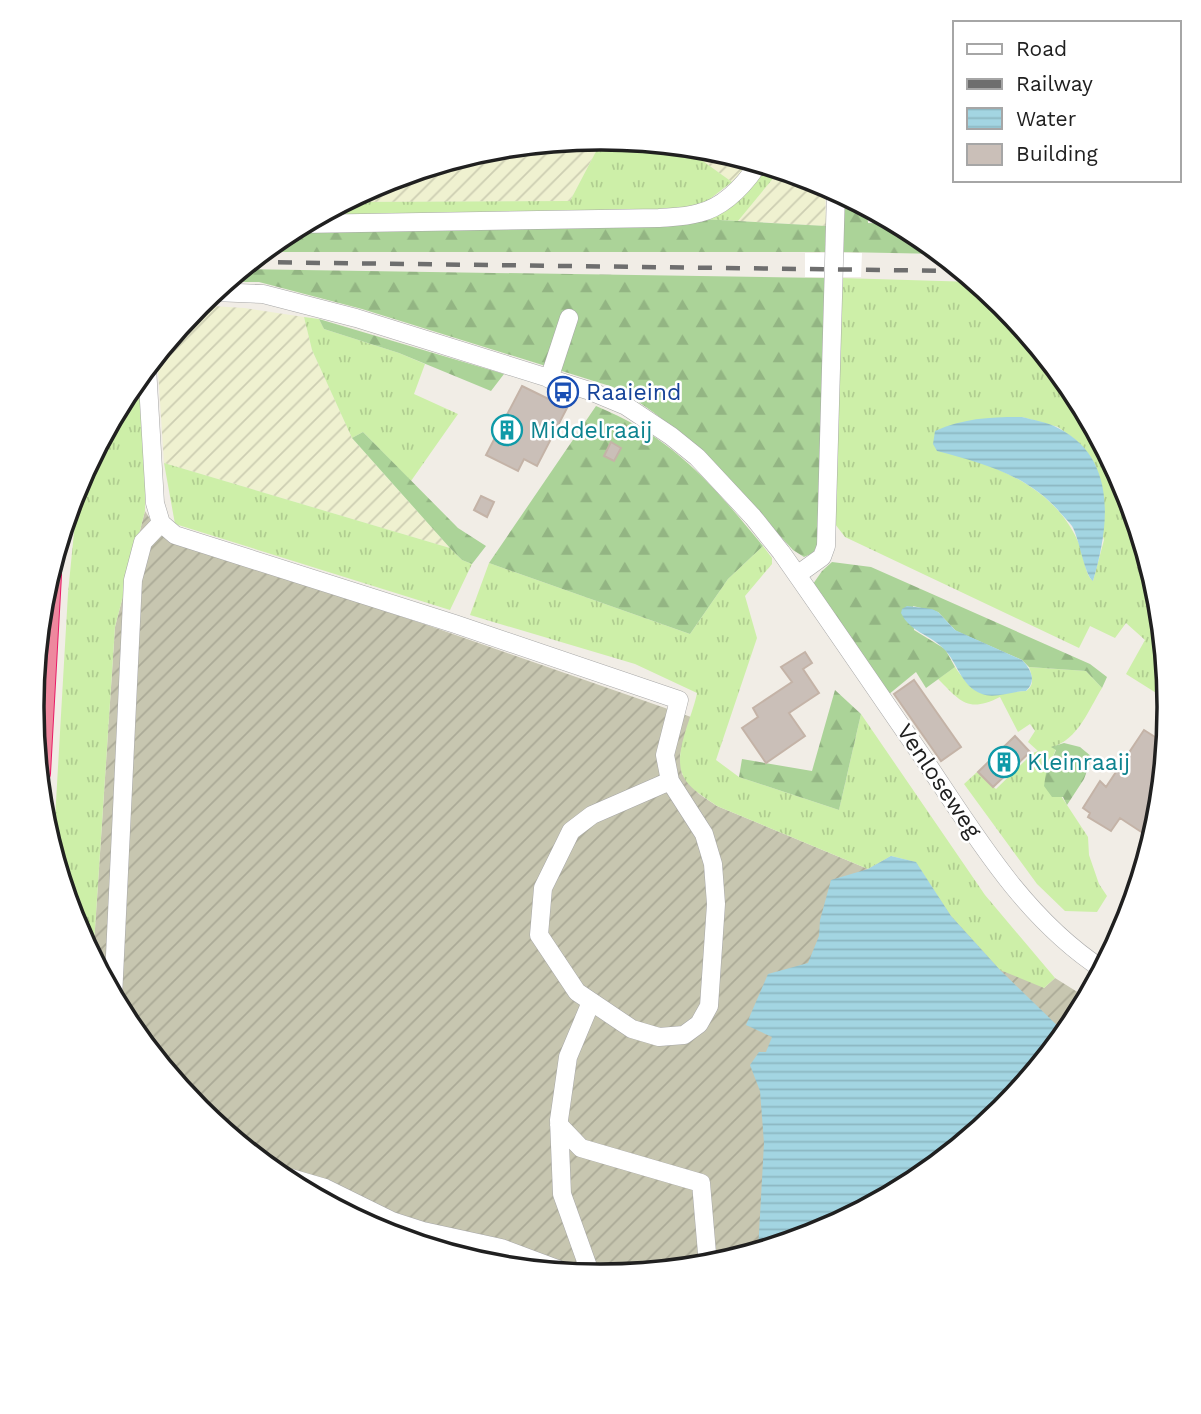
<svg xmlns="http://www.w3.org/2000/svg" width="1201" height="1414" font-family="'Work Sans',sans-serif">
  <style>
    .construction { fill: url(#construction-furrows) }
    .farmland { fill: url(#farmland-furrows) }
    .grass { fill: url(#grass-tufts); fill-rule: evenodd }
    .forest { fill: url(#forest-firs) }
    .water { fill: url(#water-rules) }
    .pier { fill: #fff }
    .building { fill: #cabfb8; stroke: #c4b3a7; stroke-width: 2 }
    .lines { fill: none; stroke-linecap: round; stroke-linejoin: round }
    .minor-casing { stroke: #a7a7a7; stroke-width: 19 }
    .highway-casing { stroke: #e81a66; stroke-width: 26 }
    .minor { stroke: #fff; stroke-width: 18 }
    .highway { stroke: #ee889e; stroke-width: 24 }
    .rail { stroke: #6e6e6e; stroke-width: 4.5; stroke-dasharray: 14 14; stroke-linecap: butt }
    .labels { text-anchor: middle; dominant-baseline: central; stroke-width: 5; stroke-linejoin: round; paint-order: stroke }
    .transit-label { font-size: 23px; fill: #164399; stroke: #fff; text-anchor: start }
    .culture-label { font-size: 23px; fill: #0d838f; stroke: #fff; text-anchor: start }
    .street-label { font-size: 23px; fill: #202020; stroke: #fff }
    .rim { fill: none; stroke: #202020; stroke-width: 3.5 }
  </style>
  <defs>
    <pattern id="construction-furrows" width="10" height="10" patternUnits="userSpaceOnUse" patternTransform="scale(1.75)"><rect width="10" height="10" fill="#c7c6b0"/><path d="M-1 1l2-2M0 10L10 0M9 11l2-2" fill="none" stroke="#abaa97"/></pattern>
    <pattern id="farmland-furrows" width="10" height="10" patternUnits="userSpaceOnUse" patternTransform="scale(1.75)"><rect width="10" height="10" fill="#eff1d0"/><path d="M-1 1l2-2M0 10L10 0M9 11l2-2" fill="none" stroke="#cdceb2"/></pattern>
    <pattern id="grass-tufts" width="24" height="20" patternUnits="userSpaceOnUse" patternTransform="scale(1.75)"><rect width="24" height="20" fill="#cdefa8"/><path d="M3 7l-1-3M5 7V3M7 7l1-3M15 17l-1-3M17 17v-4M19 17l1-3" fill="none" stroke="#b0cd90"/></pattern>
    <pattern id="forest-firs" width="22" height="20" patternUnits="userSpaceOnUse" patternTransform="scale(1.75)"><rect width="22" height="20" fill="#abd398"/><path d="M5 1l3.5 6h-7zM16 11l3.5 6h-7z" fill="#93b583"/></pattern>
    <pattern id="water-rules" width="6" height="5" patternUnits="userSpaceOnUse" patternTransform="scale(1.75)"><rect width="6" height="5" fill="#a3d5e2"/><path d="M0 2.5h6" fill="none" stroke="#8cb7c2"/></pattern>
  </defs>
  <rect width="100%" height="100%" fill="#f1ede6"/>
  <path class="construction" d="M 145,511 L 159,533 L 177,542 L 427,625 L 691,717 L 680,755 L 682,774 L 699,794 L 717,806 L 868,869 L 891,856 L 1044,988 L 1055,978 L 1087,998 L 1073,1023 L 1003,1110 L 916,1180 L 818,1233 L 711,1265 L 600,1276 L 489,1265 L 377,1230 L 297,1187 L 300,1175 L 264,1163 L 198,1109 L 127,1023 L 93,959 L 115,627 Z"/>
  <path class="farmland" d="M 603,138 L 570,201 L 344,202 L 383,181 L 490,149 Z
    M 682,146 L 712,149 L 754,162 L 744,174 L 732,182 Z
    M 780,170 L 825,185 L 826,226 L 738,221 Z
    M 198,305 L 244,308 L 304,317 L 312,350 L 352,438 L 450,548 L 164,463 L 157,355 Z"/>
  <path class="grass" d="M 603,138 L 682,146 L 732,182 L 702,205 L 689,210 L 317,216 L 344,202 L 570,201 Z
    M 764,165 L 780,170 L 738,221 L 702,219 C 733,212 746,190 764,165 Z
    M 841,278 L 975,282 L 1003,305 L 1074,391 L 1126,490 L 1159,596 L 1169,701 L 1126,674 L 1145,640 L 1126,623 L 1115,638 L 1090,626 L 1079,648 L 845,537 L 835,524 ZM 1022,417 L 1058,427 L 1078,442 L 1104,540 L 1093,581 C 1085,575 1084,556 1080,546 C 1061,499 1020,476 974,460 Z
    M 304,317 L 319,319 L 324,329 L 399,353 L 425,364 L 414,394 L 458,414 L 411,481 L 363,432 L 352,438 L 312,350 Z
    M 138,378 L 146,457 L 145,511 L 115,627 L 93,959 L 75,924 L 53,854 L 68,593 L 79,482 L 128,391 Z
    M 164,463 L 450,548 L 462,560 L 472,564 L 450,610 L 175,524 Z
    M 763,546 L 772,558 L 772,564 L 745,596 L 757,638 L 716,760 L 739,777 L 839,810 L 861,714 L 985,895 L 1055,978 L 1044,988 L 1000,970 L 951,916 L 915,862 L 891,856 L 868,869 L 717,806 C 706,798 686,787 682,773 C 674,751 693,715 697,693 L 635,664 L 470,615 L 489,563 L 690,634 L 728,579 Z
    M 955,667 C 980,704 989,692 1026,691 C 1035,685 1032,676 1029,667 L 1086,671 L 1102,688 C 1089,709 1078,740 1052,747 L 1056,749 L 1046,773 L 1088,837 L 1089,855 L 1099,884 L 1107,896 L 1097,912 L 1065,911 L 1037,884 L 964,784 L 977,772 L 996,789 L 1033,753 L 1038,751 L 1028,742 L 1035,731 L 1030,724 L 1018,732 L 1000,697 C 968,713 961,702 938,679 Z
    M 1134,900 L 1126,925 L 1108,958 L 1100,953 Z"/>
  <path class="forest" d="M 843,194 L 867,207 L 868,223 L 898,224 L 917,234 L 941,254 L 842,252 Z
    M 702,219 L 826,226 L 825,252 L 263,252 L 292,230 L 648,224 Z
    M 242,269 L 825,278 L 817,546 L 813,553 L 804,557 L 793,550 C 738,491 685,425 613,387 L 362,309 L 259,282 L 226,282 Z
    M 319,319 L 504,374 L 491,391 L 399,353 L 324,329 Z
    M 596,406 C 674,438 711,483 763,546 L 728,579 L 690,634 L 489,563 Z
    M 363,432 L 458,528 L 486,546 L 472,564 L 462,560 L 450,548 L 352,438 Z
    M 832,562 L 871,567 L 1090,664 L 1107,677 L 1102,688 L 1086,671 L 1029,667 L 1022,660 L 956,631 L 938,612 L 913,606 L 914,630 L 945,649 L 955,667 L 926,688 L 916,672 L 888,695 L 813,584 L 822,571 Z
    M 835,690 L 861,714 L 839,810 L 739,777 L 742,759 L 812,771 Z
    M 1064,743 L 1080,747 L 1092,757 L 1084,779 L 1067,805 L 1063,797 L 1052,797 L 1044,786 L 1046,773 L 1056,750 L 1051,747 Z"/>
  <path class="water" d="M 1022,417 C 1033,420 1048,422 1058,428 C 1118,458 1109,528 1093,581 C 1084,574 1080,540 1072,526 C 1068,521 1062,515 1058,510 C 1025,474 982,463 937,451 L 933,444 L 935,431 C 964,418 991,417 1022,417 Z
    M 907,606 L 932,609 L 938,612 L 955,630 L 1022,660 C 1031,669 1037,681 1026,691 C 1012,691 995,699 982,694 C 960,686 958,662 943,648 C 929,634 910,632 901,613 L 902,609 Z
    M 891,856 L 916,862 L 951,916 L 1000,970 L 1065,1033 L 1003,1110 L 916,1180 L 818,1233 L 758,1251 L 764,1143 L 760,1091 L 750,1065 L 759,1052 L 766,1052 L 772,1037 L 746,1025 L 768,974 L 808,963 L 819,936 L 820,920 L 831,880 L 868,869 Z"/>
  <path class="pier" d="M 805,253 L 862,253 L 861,277 L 805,277 Z"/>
  <path class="building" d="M 522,386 L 567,408 L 537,466 L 524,459 L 518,471 L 486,455 Z
    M 611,442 L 621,448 L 614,461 L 604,456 Z
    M 481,496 L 494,502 L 487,517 L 474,510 Z
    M 805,652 L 812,663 L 803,669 L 819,693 L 789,713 L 805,736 L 766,763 L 742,728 L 758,717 L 753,708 L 792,682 L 781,667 Z
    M 914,680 L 961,747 L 941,761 L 894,694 Z
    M 1144,730 L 1166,744 L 1158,818 L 1152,839 L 1120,818 L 1111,831 L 1088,817 L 1090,813 L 1083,808 L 1100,781 L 1106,787 Z
    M 1015,736 L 1030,752 L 993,787 L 978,772 Z"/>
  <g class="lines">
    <g class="minor-casing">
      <path id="minor" d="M 302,224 L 659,218 C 672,217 686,217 699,213 C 724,207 745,184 759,163
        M 214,292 L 263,294 L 356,318 L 590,391 L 626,406 L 671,436 L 697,457 L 753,517 L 781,552 C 829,620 876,690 924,759 C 975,835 1024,918 1102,969
        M 147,367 L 155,503 L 161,523 L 175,535 L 455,624 L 679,700 L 665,755 L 670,781 L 704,834 L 713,864 L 716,904 L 709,1006 L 699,1024 L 684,1035 L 659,1037 L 632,1029 L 577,992 L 539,935 L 543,888 L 571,831 L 592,815 L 670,781
        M 549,379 L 569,318
        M 797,575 L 822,557 L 826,546 L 836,191
        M 113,997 L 133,580 L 143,542 L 161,523
        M 559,1125 L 581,1148 L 701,1183 L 708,1265
        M 277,1174 L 325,1188 L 392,1221 L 423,1231 L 432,1248
        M 423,1231 L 501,1248 L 565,1272
        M 591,1275 L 562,1194 L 559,1120 L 568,1057 L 591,1002"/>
    </g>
    <g class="highway-casing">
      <path id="highway" d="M 38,773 L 49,575"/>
    </g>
    <use href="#minor" class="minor"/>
    <use href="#highway" class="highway"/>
    <path class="rail" d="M 250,262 L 962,271"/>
  </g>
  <defs>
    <g id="bus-ring" transform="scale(1.575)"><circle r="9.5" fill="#fff" stroke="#1a4fb4" stroke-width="1.5"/><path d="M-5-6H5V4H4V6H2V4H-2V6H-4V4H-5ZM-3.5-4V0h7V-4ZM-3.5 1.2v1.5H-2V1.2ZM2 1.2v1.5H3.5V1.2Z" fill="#1a4fb4"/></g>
    <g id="building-ring" transform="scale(1.575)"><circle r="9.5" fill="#fff" stroke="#0f9aa8" stroke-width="1.5"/><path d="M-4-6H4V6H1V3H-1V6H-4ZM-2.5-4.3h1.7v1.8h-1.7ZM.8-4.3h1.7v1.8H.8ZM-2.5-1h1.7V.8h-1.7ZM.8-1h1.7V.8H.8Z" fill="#0f9aa8"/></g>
  </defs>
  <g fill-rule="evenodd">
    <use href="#bus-ring" x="563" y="392"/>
    <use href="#building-ring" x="507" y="430"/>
    <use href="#building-ring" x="1004" y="762"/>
  </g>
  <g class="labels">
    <g class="transit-label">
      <text x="586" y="392">Raaieind</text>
    </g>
    <g class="culture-label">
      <text x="530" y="430">Middelraaij</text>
      <text x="1027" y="762">Kleinraaij</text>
    </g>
    <g class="street-label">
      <text transform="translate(939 781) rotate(56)">Venloseweg</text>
    </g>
  </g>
  <path d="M0 0H1201V1414H0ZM600 150H601A556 556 0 0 1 1157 706V708A556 556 0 0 1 601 1264H600A556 556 0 0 1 44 708V706A556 556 0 0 1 600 150Z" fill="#fff" fill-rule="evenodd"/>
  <path class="rim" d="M600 150H601A556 556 0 0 1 1157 706V708A556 556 0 0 1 601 1264H600A556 556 0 0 1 44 708V706A556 556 0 0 1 600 150Z"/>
  <rect x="953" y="21" width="228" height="161" fill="#ffffff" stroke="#a6a6a6" stroke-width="2"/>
  <rect x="967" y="44" width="35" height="10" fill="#ffffff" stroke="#a6a6a6" stroke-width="2"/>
  <text x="1016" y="56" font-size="21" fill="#202020">Road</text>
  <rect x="967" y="79" width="35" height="10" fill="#6e6e6e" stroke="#a6a6a6" stroke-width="2"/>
  <text x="1016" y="91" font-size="21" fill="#202020">Railway</text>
  <rect x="967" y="108" width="35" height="21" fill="url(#water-rules)" stroke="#a6a6a6" stroke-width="2"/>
  <text x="1016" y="126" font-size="21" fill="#202020">Water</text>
  <rect x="967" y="144" width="35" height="21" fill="#cabfb8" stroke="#a6a6a6" stroke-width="2"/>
  <text x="1016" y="161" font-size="21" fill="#202020">Building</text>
</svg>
